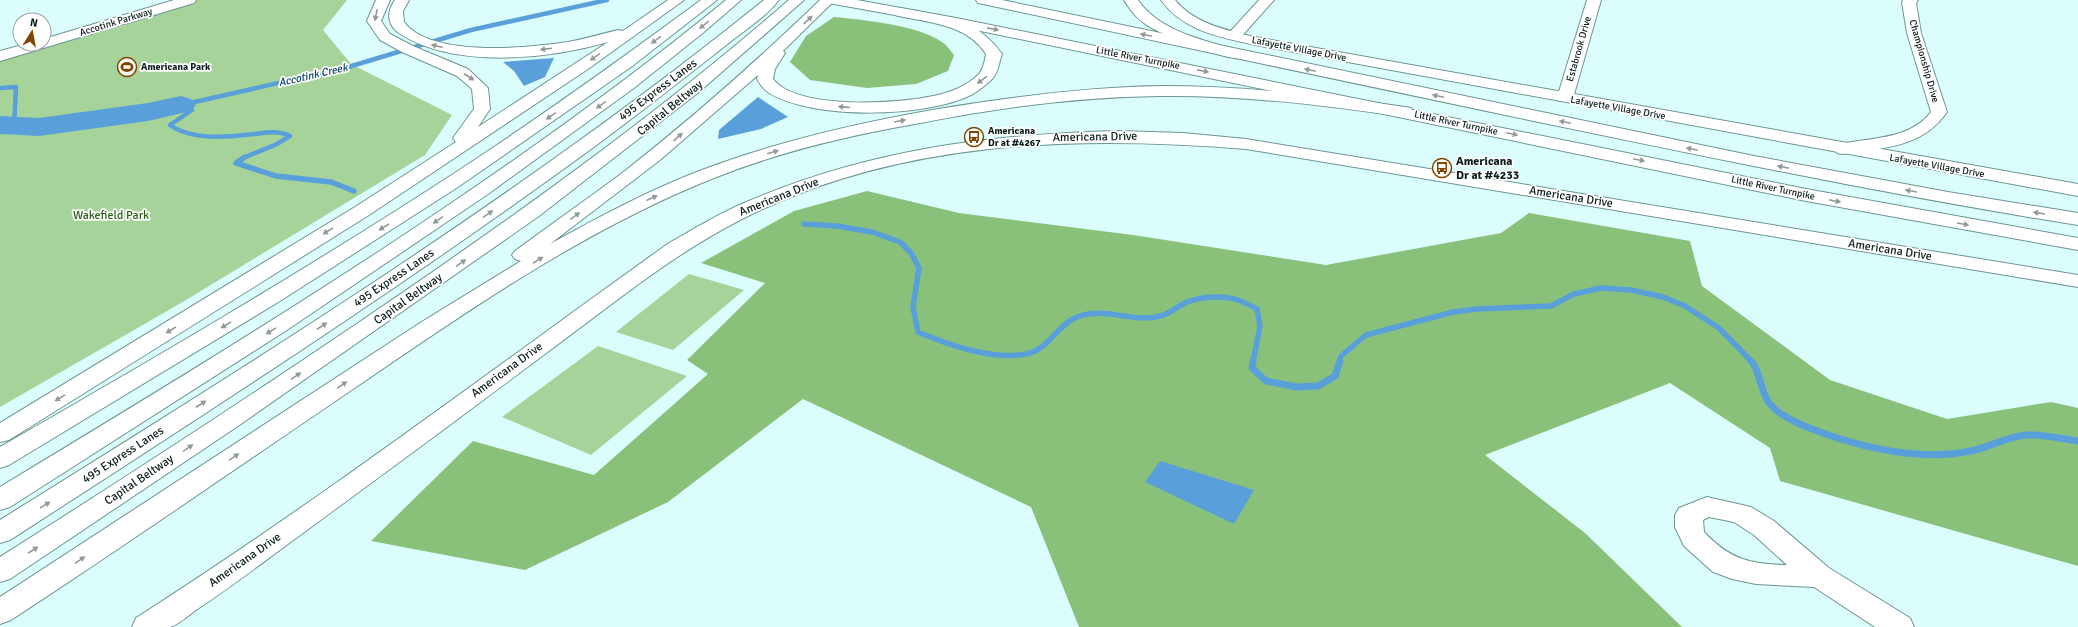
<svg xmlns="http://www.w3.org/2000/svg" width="2078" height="627" font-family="Signika,sans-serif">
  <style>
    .green { fill: #a6d399 }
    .forest { fill: #8ac17a }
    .water { fill: #59a0db }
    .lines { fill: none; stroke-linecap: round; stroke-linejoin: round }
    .stream-far2 { stroke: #59a0db; stroke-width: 4.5 }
    .stream-far1 { stroke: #59a0db; stroke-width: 5.5 }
    .stream { stroke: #59a0db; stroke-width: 7 }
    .river { fill: #59a0db; fill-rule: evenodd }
    .minor-casing { stroke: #6c9593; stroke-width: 2 }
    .tertiary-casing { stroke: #6c9593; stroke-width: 2 }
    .primary-casing { stroke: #6c9593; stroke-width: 2 }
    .motorway-casing { stroke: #6c9593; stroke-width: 2 }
    .minor { fill: #fff; fill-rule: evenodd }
    .tertiary { fill: #fff; fill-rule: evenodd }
    .primary { fill: #fff; fill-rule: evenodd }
    .motorway { fill: #fff; fill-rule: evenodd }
    .oneway { fill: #929a99 }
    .labels { text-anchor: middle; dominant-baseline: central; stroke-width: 3.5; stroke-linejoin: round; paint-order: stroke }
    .far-street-label { font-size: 10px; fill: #0d1e1d; stroke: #fff }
    .far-poi-label { font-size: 10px; font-weight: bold; fill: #0d1e1d; stroke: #fff; text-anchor: start }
    .far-water-label { font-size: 11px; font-style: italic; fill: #0a4168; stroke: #fff }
    .street-label { font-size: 12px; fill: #0d1e1d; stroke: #fff }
    .poi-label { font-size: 12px; font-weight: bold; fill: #0d1e1d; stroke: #fff; text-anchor: start }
    .park-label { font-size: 12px; fill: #2b5e18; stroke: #fff }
  </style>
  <rect width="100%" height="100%" fill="#dbfefc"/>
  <path class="green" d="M 196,0 L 347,0 L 323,30 L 351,64 L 452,115 L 425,155 L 181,303 L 0,407 L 0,59 L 126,25 L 105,26 Z
    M 689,274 L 744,290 L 673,350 L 616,332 Z
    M 598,346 L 687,376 L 591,455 L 502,417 Z"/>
  <path class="forest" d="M 834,17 C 864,20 918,25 942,42 C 947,45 951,51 954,55 L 948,71 L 916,84 L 867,88 L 810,80 L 790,62 L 806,36 Z
    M 867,191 L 959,213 L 1133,235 L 1326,265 L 1501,233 L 1529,213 L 1690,241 L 1702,286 L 1830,380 L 1947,419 L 2051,402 L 2078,408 L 2078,566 L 1780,481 L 1770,448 L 1670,383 L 1485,455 L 1585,533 L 1682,627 L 1079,627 L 1031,507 L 803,399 L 668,502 L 525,570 L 371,541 L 473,441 L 594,475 L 708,374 L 687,360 L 765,283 L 701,263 L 794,211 Z"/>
  <path class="water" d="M 554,58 L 545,77 L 524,86 L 514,71 L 503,62 Z
    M 758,97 L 788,117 L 761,129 L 718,139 L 719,130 Z
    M 1160,461 L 1254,490 L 1234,524 L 1145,482 Z"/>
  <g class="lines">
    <path class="stream-far2" d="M 0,88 L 16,87 L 14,125
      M 181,105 L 345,68 L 471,30 L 607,0
      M 181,105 L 192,110 L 170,125 C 190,139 221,138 245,135 C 261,134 275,129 290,136 L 277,144 L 243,158"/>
    <path class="stream-far1" d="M 245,157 L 236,163 L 276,176 L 331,182 L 354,191
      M 804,224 L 837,226 L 872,232 L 900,242 L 911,253 L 919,268 L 913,307 L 918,332 C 948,345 997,362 1030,353 C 1048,348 1057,327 1073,319 C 1101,304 1131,324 1160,316 C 1169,314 1178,306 1187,302 C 1195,299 1208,297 1217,297 C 1233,297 1243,301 1257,309 L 1260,326 L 1253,362
      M 1339,362 L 1341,356 L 1366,335 L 1453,312 L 1477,309 L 1551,306 L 1574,294 L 1601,288 L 1631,290 L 1663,297 L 1685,306 L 1719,328 L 1752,362"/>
    <path class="stream" d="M 1253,361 L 1252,368 L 1266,381 L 1297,387 L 1318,386 L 1335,376 L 1340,361
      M 1751,361 C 1760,370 1760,392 1770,404 C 1779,416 1806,427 1820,432 C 1867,449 1921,461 1971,451 C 1990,447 2008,436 2027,435 C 2043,434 2062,439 2078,441"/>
    <path class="river" d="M 181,96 L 191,99 L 196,105 L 191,111 L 148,121 L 39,136 L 0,134 L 0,116 L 39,118 L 148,103 Z"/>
    <g class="minor-casing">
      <path id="minor" d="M 174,0 L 196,0 L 194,3 L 0,61 L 0,51 L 26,44 L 44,44 L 44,39 Z
        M 1259,0 L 1274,0 L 1239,39 L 1229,39 L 1227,36 L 1229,33 Z
        M 1587,0 L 1601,0 L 1573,98 L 1571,101 L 1559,101 L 1557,98 Z
        M 1903,0 L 1918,0 L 1916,3 L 1921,33 L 1947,112 C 1922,148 1883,148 1843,154 L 1837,153 L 1834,149 L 1837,145 C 1868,137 1909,141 1931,112 L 1907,33 L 1902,2 Z
        M 1707,497 L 1751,507 L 1774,521 L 1829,568 L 1910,618 L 1914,627 L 1875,627 L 1814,587 L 1756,584 L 1732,579 L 1713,572 L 1684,546 L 1675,527 L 1675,515 L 1679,508 ZM 1709,517 L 1734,522 L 1754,535 L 1787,565 C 1751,564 1730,560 1704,532 L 1703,520 Z"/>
    </g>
    <g class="tertiary-casing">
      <path id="tertiary" d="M 1161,0 L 1175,0 C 1195,24 1226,30 1255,37 L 2078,184 L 2078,196 L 1255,45 C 1220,37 1183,31 1161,0 Z
        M 1120,131 L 1183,133 L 1246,139 L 2078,275 L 2078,287 L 1246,149 C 1075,135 896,140 740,220 C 672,255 614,303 553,348 C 465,414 377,479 288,544 C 258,566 228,589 196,610 C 189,615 178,625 170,627 C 159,627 143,627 132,627 L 136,618 C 319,501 493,369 669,243 C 694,229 718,214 744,203 C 867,150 988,134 1120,131 Z"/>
    </g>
    <g class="primary-casing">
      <path id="primary" d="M 827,0 L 857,0 L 956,18 L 1806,189 L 2078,238 L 2078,250 L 1806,201 L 956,26 L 834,4 L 829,3 Z
        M 976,0 L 1002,0 L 1754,156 L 1948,192 L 2078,213 L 2078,225 C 1887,195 1699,155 1510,116 C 1334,79 1159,42 983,4 L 978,3 Z"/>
    </g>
    <g class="motorway-casing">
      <path id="motorway" d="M 376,0 L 390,0 L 381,21 L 390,34 L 413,46 L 468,69 L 488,88 L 490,109 L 478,127 L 608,42 C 549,59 457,69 402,35 C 388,27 385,14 395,0 L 409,0 L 403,11 L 404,22 C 431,58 528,48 568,42 C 585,39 601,34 618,30 L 623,31 L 668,0 L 684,0 L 588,69 L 369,215 L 9,440 L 0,442 L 0,423 L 355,207 L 456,142 L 453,138 L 474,109 L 472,89 L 457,76 L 402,52 L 380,40 L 367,21 Z
        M 701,0 L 717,0 L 631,67 L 458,187 L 280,301 L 9,465 L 0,468 L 0,447 C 150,361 299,274 444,180 C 532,123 617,62 701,0 Z
        M 726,0 L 741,0 L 704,32 L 634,88 L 488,194 L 287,330 L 10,507 L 0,510 L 0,487 C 249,336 500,185 726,0 Z
        M 764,0 L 779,0 C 765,18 742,32 725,46 C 683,79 641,112 598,144 C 407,284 208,412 10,540 L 0,543 L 0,520 C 261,357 524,194 764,0 Z
        M 789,0 L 804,0 L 699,92 L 539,216 L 238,426 L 10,579 L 0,582 L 0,557 C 120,481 240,403 358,323 C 507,222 653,118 789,0 Z
        M 820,0 L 835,0 L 783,51 L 785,53 L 775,69 L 773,79 C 797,110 897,104 933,96 C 949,93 967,86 979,74 C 983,70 985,60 986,54 C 966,23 928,23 895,15 L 893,12 L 895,9 L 900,8 C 942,17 975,16 1002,54 C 999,62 998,74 992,79 C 987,84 979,90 973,94 C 927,118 813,120 769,93 C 764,90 760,84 757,79 L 758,75 L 660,160 L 550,244 C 599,217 649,190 702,170 C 778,141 858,123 938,109 C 1012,97 1087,87 1162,86 C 1244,86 1325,95 1405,107 L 1411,108 L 1413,112 L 1411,116 L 1405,117 C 1324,105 1242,95 1160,96 C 1077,97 995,108 915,124 C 846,136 779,152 714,178 C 588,228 473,307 362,383 C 245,462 129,543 11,620 L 0,624 L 0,597 L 420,323 L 521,261 L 515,259 L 512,255 L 515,251 C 550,225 586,200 621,174 C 690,120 757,61 820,0 Z
        M 1124,0 L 1138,0 C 1160,33 1209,41 1244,52 L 1247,55 L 1244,58 C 1228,62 1158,34 1144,23 C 1135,17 1130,9 1124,0 Z"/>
    </g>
    <use href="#minor" class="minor"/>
    <use href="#tertiary" class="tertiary"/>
    <use href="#primary" class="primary"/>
    <use href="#motorway" class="motorway"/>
  </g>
  <defs><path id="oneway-solid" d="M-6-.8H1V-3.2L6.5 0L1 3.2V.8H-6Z"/></defs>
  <g class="oneway">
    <use href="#oneway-solid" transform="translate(376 15) rotate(101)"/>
    <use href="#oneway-solid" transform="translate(808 20) rotate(-43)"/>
    <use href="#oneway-solid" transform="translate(704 25) rotate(141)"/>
    <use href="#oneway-solid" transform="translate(993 29) rotate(11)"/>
    <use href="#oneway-solid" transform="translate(1146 35) rotate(-168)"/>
    <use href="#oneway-solid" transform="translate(656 40) rotate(144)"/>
    <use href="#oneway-solid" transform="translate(437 46) rotate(-166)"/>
    <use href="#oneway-solid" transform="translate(546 49) rotate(173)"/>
    <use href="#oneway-solid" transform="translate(595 57) rotate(145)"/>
    <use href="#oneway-solid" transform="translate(1310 70) rotate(-168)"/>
    <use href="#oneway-solid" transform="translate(1203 71) rotate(11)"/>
    <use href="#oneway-solid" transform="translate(469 77) rotate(33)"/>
    <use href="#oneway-solid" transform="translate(982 80) rotate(142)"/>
    <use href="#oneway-solid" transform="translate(1438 96) rotate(-168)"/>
    <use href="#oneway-solid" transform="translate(601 105) rotate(144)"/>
    <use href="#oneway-solid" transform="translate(844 107) rotate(-175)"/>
    <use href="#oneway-solid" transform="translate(551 116) rotate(145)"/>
    <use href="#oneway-solid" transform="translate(900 121) rotate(-10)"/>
    <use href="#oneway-solid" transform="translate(1565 122) rotate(-168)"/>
    <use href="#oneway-solid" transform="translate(1512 134) rotate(12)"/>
    <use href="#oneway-solid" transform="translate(678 137) rotate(-40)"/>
    <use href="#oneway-solid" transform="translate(1692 149) rotate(-168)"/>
    <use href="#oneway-solid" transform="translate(773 152) rotate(-16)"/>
    <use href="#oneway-solid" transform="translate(1639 160) rotate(12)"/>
    <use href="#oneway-solid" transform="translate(1783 167) rotate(-169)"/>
    <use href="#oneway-solid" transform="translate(1911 191) rotate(-170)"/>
    <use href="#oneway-solid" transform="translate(652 198) rotate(-25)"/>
    <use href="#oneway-solid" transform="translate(1835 201) rotate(11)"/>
    <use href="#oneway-solid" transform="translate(2039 213) rotate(-171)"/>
    <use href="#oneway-solid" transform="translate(488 214) rotate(-35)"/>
    <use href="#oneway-solid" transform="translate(575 216) rotate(-36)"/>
    <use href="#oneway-solid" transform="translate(438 220) rotate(146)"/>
    <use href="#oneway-solid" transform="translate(1963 224) rotate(10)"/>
    <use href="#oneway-solid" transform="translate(384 227) rotate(148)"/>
    <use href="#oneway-solid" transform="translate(328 231) rotate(148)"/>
    <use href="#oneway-solid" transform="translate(538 260) rotate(-31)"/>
    <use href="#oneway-solid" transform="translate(461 263) rotate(-35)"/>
    <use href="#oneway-solid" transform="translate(226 325) rotate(149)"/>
    <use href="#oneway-solid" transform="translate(322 326) rotate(-33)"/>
    <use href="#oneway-solid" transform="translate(171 330) rotate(148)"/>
    <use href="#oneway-solid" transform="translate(271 331) rotate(148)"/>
    <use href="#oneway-solid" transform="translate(296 376) rotate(-34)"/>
    <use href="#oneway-solid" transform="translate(342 385) rotate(-34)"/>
    <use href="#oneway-solid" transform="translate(60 398) rotate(149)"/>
    <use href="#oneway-solid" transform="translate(201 404) rotate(-33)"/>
    <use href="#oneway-solid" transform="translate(188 448) rotate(-34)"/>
    <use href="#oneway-solid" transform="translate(234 457) rotate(-34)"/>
    <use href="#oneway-solid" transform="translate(45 505) rotate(-32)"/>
    <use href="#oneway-solid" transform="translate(33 550) rotate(-33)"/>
    <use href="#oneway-solid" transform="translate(80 560) rotate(-34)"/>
  </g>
  <defs>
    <g id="stadium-ring" transform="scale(1)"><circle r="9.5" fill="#fff" stroke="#824501" stroke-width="1.5"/><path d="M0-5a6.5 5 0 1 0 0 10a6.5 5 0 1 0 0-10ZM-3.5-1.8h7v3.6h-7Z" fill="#824501"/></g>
    <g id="bus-ring" transform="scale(1)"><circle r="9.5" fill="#fff" stroke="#824501" stroke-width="1.5"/><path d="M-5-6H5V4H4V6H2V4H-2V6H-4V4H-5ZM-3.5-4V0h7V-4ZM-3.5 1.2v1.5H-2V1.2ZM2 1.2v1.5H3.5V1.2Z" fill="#824501"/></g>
  </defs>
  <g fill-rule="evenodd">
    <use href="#stadium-ring" x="127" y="67"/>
    <use href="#bus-ring" x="974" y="137"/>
    <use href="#bus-ring" x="1442" y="168"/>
  </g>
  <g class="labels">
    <g class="far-street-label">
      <text transform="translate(116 22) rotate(-17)">Accotink Parkway</text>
      <text transform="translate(1299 49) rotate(11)">Lafayette Village Drive</text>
      <text transform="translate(1579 49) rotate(-74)">Estabrook Drive</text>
      <text transform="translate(1138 58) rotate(11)">Little River Turnpike</text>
      <text transform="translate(1924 61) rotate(74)">Championship Drive</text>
      <text transform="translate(1618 108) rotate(10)">Lafayette Village Drive</text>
      <text transform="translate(1456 123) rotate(12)">Little River Turnpike</text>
      <text transform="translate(1937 166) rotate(10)">Lafayette Village Drive</text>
      <text transform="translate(1773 188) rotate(12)">Little River Turnpike</text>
    </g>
    <g class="far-poi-label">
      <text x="141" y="67">Americana Park</text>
      <text x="988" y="131">Americana<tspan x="988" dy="12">Dr at #4267</tspan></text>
    </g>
    <g class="far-water-label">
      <text transform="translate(313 75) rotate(-13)">Accotink Creek</text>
    </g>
    <g class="street-label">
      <text transform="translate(658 90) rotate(-37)">495 Express Lanes</text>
      <text transform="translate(670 108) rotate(-39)">Capital Beltway</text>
      <text transform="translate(1095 137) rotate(-1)">Americana Drive</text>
      <text transform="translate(779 197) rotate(-22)">Americana Drive</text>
      <text transform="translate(1571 197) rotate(9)">Americana Drive</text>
      <text transform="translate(1890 250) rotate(9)">Americana Drive</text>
      <text transform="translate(394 278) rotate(-34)">495 Express Lanes</text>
      <text transform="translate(408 299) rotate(-35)">Capital Beltway</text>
      <text transform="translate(507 370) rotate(-36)">Americana Drive</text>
      <text transform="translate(123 455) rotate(-33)">495 Express Lanes</text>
      <text transform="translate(139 480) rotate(-34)">Capital Beltway</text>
      <text transform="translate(245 560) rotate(-35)">Americana Drive</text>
    </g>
    <g class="poi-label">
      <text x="1456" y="161">Americana<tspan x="1456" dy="14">Dr at #4233</tspan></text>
    </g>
    <g class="park-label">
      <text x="111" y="215">Wakefield Park</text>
    </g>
  </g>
  <g transform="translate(32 32) rotate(11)"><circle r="19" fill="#ffffff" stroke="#9ea5a5"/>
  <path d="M0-3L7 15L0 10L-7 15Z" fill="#824501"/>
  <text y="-6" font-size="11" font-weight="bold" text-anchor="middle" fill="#0d1e1d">N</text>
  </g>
</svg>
